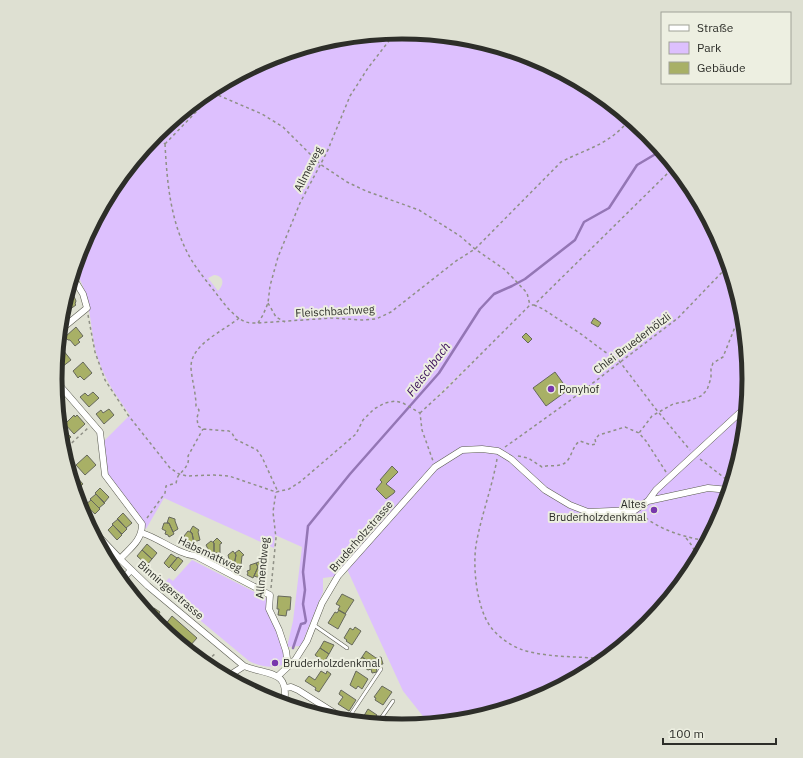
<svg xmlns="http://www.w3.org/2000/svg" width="803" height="758" font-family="'IBM Plex Sans',sans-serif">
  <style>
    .green { fill: #ddc0fe; fill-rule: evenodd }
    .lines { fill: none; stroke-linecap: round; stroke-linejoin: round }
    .stream { stroke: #9476b5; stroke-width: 2.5 }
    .building { fill: #a8b066; stroke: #66685c }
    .service-casing { stroke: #5a5b50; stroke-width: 4 }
    .minor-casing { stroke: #5a5b50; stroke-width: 7 }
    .path { stroke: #8f9086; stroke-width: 1.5; stroke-dasharray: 3 3; stroke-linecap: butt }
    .service { stroke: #fff; stroke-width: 3 }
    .minor { stroke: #fff; stroke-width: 6 }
    .poi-dot { fill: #7838ac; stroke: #edefe1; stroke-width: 1.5 }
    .labels { text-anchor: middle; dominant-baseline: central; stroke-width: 4; stroke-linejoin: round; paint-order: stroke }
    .street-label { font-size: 11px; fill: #2d2e29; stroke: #edefe1 }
    .poi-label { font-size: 11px; fill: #2d2e29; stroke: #edefe1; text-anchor: start }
    .water-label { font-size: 12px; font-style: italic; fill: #390c59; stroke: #edefe1 }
    .rim { fill: none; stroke: #2d2e29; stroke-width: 5 }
  </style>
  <rect width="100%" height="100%" fill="#e0e2d4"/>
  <path class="green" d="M 402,32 L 469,39 L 535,59 L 594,91 L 647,134 L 690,186 L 722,246 L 742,312 L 748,379 L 742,447 L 722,512 L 690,572 L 655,614 L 647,625 L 594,668 L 534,700 L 469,719 L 432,723 L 426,720 L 403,691 L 346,567 L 338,576 L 323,578 L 323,592 L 301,646 L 287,647 L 293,621 L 302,547 L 275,535 L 274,548 L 164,498 L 146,529 L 140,516 L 114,484 L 107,472 L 104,441 L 130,415 C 116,396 104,378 97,356 C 89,327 92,294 74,270 L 81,246 L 113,186 L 156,133 L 209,90 L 269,58 L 334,39 ZM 214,275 C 225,276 224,285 218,291 L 208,278 ZM 490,345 L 445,390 L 431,402 Z
    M 192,560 L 268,599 L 284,652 L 283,665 C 271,668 261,667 249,661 L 160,587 L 169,578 L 173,581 Z"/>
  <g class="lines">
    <path class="stream" d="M 293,648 L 301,624 L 305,623 L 306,621 L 303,604 L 305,590 L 303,572 L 308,526 L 350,474 L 439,373 L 480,309 L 494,294 L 512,286 L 525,279 L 575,240 L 584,222 L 609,208 L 637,165 L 659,152 L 660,150"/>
  </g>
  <path class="building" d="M 68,287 L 70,287 L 76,301 L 75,304 L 76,305 L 66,312 L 62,308 L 65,304 Z
    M 594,318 L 601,323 L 598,327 L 591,323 Z
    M 76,327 L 83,336 L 78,340 L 80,342 L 75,346 L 70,340 L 68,340 L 65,337 Z
    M 526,333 L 532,339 L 528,343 L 522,337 Z
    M 63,350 L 71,360 L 62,367 L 56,361 L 57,354 Z
    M 83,362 L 92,373 L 84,380 L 80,376 L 78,378 L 73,371 Z
    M 555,372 L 568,390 L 546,406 L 533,388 Z
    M 93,392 L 99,398 L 89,407 L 80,397 L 85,393 L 88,396 Z
    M 109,409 L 114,415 L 104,424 L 96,414 L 101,410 L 103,413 Z
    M 74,415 L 75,417 L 77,415 L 85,424 L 74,434 L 65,424 Z
    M 59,429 L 61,430 L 62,429 L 71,437 L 61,446 Z
    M 87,455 L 96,465 L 85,475 L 76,465 Z
    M 392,466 L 398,472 L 386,484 L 395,491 L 394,493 L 386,499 L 376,489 L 382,482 L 380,480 Z
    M 74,474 L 83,484 L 75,491 L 70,477 Z
    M 100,488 L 109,497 L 104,503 L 95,493 Z
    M 96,494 L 105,503 L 99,508 L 90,499 Z
    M 91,500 L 100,509 L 95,514 L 85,505 Z
    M 123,513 L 132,523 L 126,528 L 117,519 Z
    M 169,517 L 175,519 L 175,521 L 178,529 L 173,532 L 169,523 L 167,523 Z
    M 118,519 L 127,529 L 122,534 L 112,524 Z
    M 164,523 L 169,523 L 174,534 L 169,537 L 168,535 L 165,534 L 166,531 L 162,529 Z
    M 113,525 L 122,535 L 117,540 L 108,530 Z
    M 193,526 L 199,530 L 198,532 L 200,540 L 194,542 L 192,533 L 190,531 Z
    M 188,531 L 192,533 L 194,544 L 188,546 L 188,543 L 185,542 L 187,539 L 184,536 Z
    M 217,538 L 222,543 L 220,544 L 220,553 L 214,553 L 214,543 L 213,542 Z
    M 211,541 L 214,543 L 214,555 L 207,555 L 207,553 L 205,551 L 208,549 L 206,545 Z
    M 147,544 L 157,553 L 152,559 L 142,550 Z
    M 142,550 L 152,559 L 147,565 L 137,556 Z
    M 239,550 L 244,555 L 242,556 L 241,565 L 234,564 L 236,555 L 235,553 Z
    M 233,551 L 236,555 L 234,567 L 228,566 L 226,561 L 229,559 L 228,555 Z
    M 171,554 L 177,558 L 169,568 L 164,563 Z
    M 178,557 L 183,561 L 175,571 L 170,566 Z
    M 107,560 L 117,571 L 114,573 L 113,572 Z
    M 261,561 L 265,570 L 263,571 L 260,578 L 254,576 L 258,567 L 256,563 Z
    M 256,563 L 258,567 L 253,578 L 247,575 L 248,573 L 247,571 L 250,570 L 250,565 Z
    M 262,573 L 265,574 L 262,580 L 259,579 Z
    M 342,594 L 354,600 L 345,614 L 338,610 L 340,606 L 336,604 Z
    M 278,596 L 291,597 L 290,610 L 287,610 L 286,616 L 278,615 L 279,609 L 277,609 Z
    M 154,608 L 160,612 L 154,622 L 148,614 L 150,611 L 152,612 Z
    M 339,610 L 346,614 L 338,629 L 328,623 L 335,612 L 337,613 Z
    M 172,616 L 197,638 L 189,647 L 165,625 Z
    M 355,627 L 361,631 L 352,645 L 346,641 L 347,640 L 344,638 L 350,628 L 353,630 Z
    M 324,641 L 334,645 L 329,654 L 320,648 Z
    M 320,648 L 329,654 L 324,662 L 315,655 Z
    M 366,651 L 376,658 L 381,657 L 383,664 L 376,665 L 375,661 L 372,664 L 362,657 Z
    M 362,657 L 372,664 L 371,668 L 376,666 L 377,672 L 372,673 L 371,669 L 368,670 L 358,663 Z
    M 321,671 L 326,674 L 327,671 L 331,674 L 319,692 L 315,690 L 316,688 L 305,681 L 309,676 L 315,680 Z
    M 356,671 L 368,679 L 362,689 L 358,686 L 356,689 L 350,685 Z
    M 253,686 L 270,694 L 268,699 L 251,690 Z
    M 382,686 L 392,692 L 383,705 L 375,700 L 376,698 L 374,697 Z
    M 341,690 L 356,700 L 349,711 L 338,704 L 343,697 L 339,694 Z
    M 307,704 L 318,712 L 316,714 L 304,708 Z
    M 368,709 L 377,715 L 371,723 L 362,719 Z
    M 388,718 L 395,723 L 393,725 L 385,724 Z
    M 396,721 L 402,725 L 402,726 L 393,725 Z"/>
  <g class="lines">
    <g class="service-casing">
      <path id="service" d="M 314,625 L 347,648
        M 347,720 L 381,669
        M 377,724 L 393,701"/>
    </g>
    <g class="minor-casing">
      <path id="minor" d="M 59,331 L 87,308 L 83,294 L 72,276
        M 55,380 L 100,432 L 105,475 L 142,524 C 142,541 130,548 120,559
        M 648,501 L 656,490 L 746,407
        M 88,525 L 120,559 L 148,586 L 244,666 C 269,676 290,669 284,704
        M 142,533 C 161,539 177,554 196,556 L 270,595 L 269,609 L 279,630 L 286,651 L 288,666
        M 121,581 L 131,570
        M 224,676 L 230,675 L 244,666
        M 278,676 L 295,660 L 307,641 L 322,603 L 338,576 L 435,467 L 462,450 L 482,449 L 498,451 L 511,459 L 545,490 L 570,505 L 588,512 L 635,510 L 648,501 L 708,488 L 729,490
        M 286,688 L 291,687 L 298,690 L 347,721"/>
    </g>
    <path class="path" d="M 213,93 L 262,114 L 283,127 L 320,164 L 347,182 L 366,191 L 419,210 L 460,236 L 475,249 L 504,269 L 513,278 L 527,293 L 530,305
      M 156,134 L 165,144
      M 165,144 C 167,181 170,218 187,252 C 194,266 205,279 215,292 C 223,302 233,317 246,322 C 249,323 254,323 258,323 L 332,318 L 362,320 L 376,319 L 391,312 L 456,261 L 475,249 L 561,162 C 588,148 609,145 630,119
      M 165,144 L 224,83
      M 268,303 L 276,317 L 285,322
      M 534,305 L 543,309 L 581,334 L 605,352 L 617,358 L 655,408 L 690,450
      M 88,315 L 95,352 L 105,380 L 128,415 L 170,468 L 179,474 L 187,476 L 214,475 L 229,476 L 276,492 L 289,489 L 300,482 L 356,434 L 363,420 L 374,409 L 385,403 L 395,401 L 403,403 L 420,413 L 422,430 L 433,461
      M 239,318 C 224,331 190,344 191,368 C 192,381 196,393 196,406 L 199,410 L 197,418 L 198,426 L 203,429 L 229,431 L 232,433 L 235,439 L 257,450 L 262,457 L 278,492
      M 258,323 L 263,315 L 268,303 L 270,286 L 278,257 L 300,203 L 327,152 L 350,96 L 368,68 L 395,33
      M 420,413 L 445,390 L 530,305 L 534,305 L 674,167
      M 505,447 L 568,402 L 678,318 L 728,266
      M 63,451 L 88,428
      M 518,456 L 528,458 L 542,467 C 549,464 560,468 566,462 C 572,457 572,446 580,441 L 591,445 L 596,444 L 595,439 L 599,435 L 625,427 L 639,433
      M 497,459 C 492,488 481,516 476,545 C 473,566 476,597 485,617 C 491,632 508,645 523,650 C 549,658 578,656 605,659
      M 700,459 L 731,483
      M 666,472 L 646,441 L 639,433 L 652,416 L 673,404 L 688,401 L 701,396 L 707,390 L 711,378 L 711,369 L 713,363 L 723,357 L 735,327 L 743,325
      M 641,514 C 659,530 684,537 707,541
      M 147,518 L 165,493 L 166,486 L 176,483 C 177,480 177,476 180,474 C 185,468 190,464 188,456 L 203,429
      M 686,538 C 692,545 696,551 696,561
      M 271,588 L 276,538 L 273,512 L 276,492
      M 202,662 L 207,661 L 216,653"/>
    <use href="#service" class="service"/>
    <use href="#minor" class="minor"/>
  </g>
  <g class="poi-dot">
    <circle cx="551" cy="389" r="4"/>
    <circle cx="654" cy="510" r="4"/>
    <circle cx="275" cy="663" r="4"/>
  </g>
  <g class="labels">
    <g class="street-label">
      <text transform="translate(308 169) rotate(-63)">Allmeweg</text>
      <text transform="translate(335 311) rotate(-3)">Fleischbachweg</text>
      <text transform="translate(632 343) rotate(-37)">Chlei Bruederhölzli</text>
      <text transform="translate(361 536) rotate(-49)">Bruderholzstrasse</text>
      <text transform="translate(210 554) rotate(25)">Habsmattweg</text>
      <text transform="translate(262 568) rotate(-85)">Allmendweg</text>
      <text transform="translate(171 590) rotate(41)">Binningerstrasse</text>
    </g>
    <g class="poi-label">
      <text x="559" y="389">Ponyhof</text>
      <text x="646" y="504" text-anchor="end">Altes<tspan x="646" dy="13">Bruderholzdenkmal</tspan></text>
      <text x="283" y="663">Bruderholzdenkmal</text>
    </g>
    <g class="water-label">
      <text transform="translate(428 369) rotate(-53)">Fleischbach</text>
    </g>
  </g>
  <path d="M0 0H803V758H0ZM62 379a340 340 0 1 1 680 0a340 340 0 1 1-680 0Z" fill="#dee0d2" fill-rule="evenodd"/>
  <path class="rim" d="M62 379a340 340 0 1 1 680 0a340 340 0 1 1-680 0Z"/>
  <rect x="661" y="12" width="130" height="72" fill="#edefe1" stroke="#a0a297"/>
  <rect x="669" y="25" width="20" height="6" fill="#ffffff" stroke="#a0a297"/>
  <text x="697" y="32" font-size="12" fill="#2d2e29">Straße</text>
  <rect x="669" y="42" width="20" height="12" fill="#ddc0fe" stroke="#a0a297"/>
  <text x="697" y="52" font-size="12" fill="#2d2e29">Park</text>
  <rect x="669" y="62" width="20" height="12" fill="#a8b066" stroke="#a0a297"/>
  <text x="697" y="72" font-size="12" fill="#2d2e29">Gebäude</text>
  <path d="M663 738v6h113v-6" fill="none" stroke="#2d2e29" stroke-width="2"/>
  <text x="669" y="738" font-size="12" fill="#2d2e29" stroke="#edefe1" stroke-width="3" paint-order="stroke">100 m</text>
</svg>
